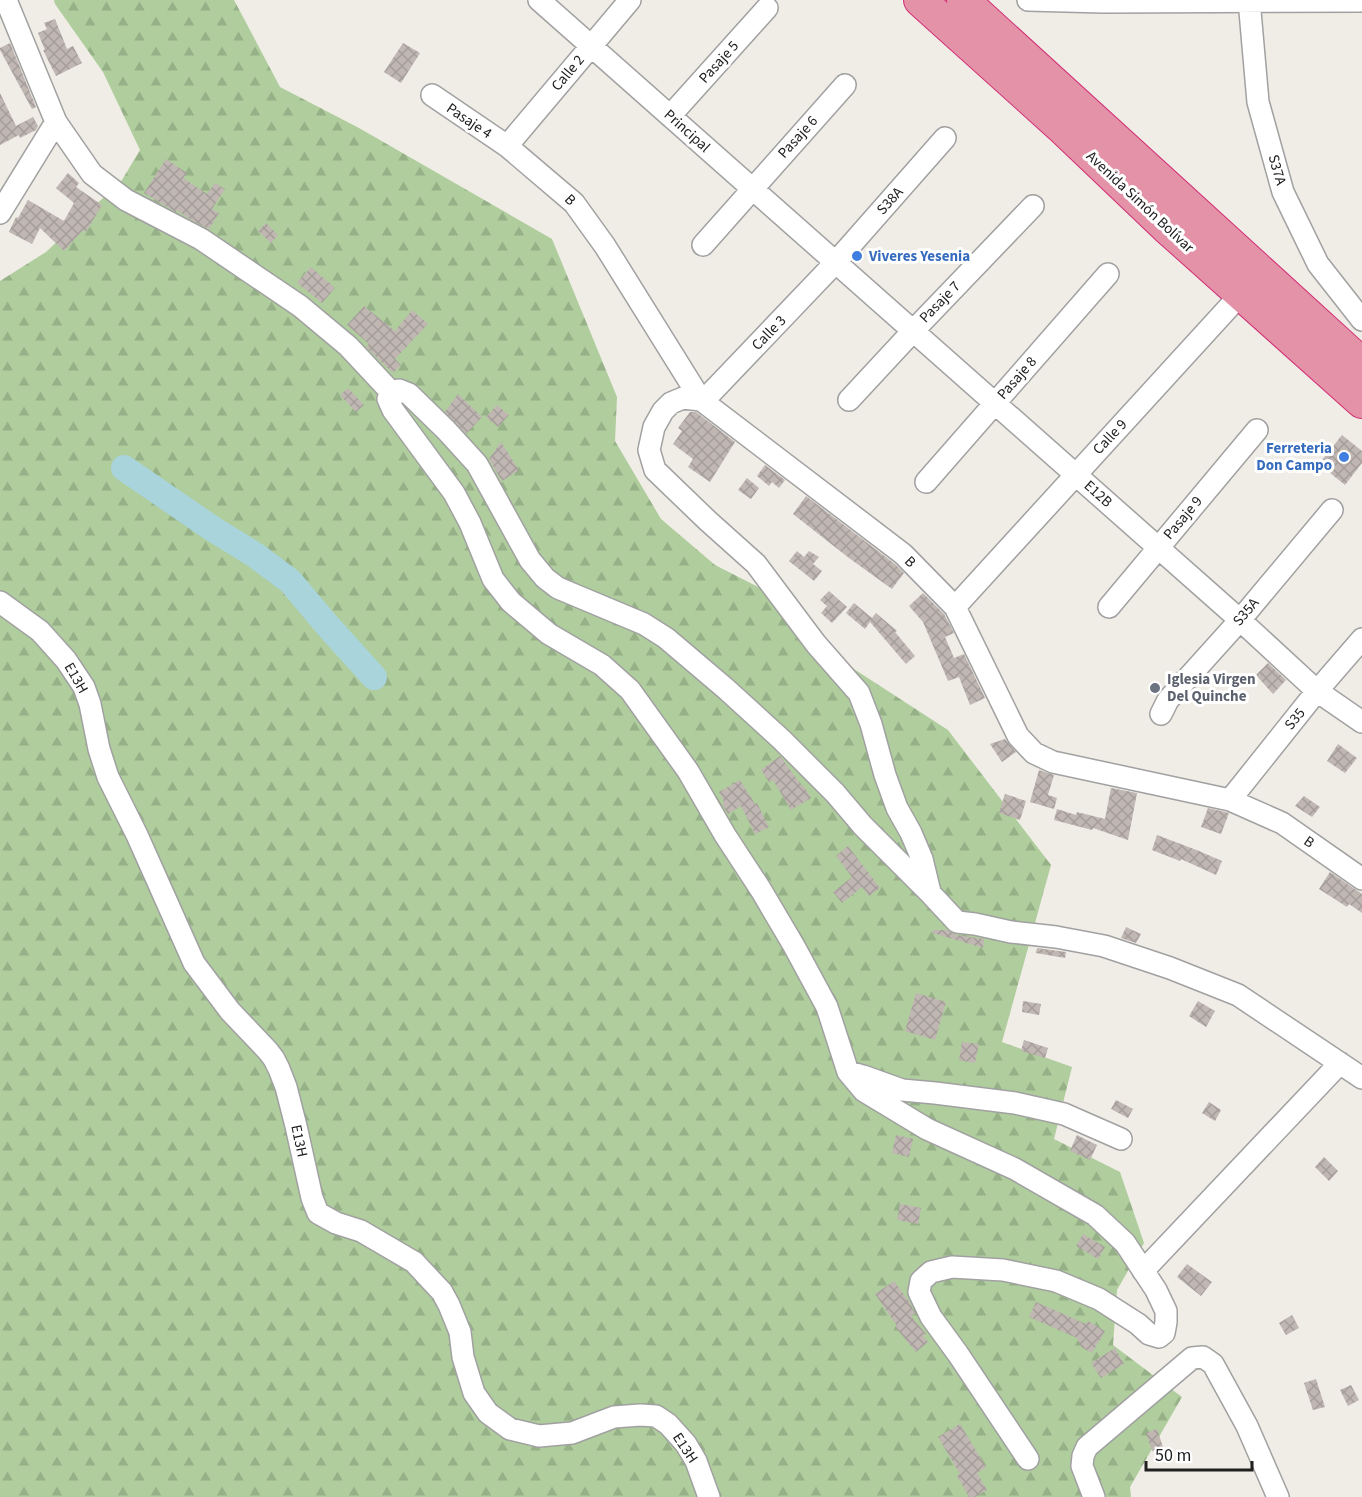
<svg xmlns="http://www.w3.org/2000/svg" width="1362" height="1497" font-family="'Source Sans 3',sans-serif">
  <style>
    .forest { fill: url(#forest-firs) }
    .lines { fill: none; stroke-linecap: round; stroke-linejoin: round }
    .river { stroke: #a9d4db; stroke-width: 26 }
    .building { fill: url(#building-cross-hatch) }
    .minor-casing { stroke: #a1a1a1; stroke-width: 24 }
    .highway-casing { stroke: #d22f75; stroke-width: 34 }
    .minor { stroke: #fff; stroke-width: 21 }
    .highway { stroke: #e392a8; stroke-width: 32 }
    .shop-dot { fill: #3f7fe0; stroke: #fff; stroke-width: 2 }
    .worship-dot { fill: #6b7280; stroke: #fff; stroke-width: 2 }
    .labels { text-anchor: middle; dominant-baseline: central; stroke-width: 6; stroke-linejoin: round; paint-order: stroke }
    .street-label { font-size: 15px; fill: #202020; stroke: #fff }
    .shop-label { font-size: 15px; font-weight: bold; fill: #366cbe; stroke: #fff; text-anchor: start }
    .worship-label { font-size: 15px; font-weight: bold; fill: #5b616d; stroke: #fff; text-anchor: start }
  </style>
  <defs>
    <pattern id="forest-firs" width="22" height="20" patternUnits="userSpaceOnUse" patternTransform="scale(1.5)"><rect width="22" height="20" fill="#afcd9d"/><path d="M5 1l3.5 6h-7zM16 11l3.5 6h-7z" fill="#96b087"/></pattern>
    <pattern id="building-cross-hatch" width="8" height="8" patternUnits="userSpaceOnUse" patternTransform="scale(1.5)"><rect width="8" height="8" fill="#c0b7b3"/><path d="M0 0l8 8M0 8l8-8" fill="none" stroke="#a59d9a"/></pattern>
  </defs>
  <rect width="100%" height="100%" fill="#f0ece6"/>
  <path class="forest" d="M 54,0 L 234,0 L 280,87 L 359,128 L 552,239 L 617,397 L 615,441 L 661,519 L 715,565 L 780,598 L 840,660 L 948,730 L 1051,865 L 1002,1042 L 1072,1067 L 1054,1139 L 1120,1172 L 1144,1243 L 1117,1290 L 1113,1345 L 1182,1397 L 1130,1487 L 1131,1497 L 0,1497 L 0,281 L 46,252 L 122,180 L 140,150 L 103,72 L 55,4 Z"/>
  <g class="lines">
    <path class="river" d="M 124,468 L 213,529 L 255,555 L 290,581 L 327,625 L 374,677"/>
  </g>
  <path class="building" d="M 55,19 L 67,49 L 73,46 L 82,63 L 56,76 L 43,50 L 45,50 L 38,33 L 47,29 L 44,23 Z
    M 10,43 L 36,107 L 32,109 L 0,50 L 0,48 Z
    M 403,43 L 420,53 L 401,83 L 384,72 Z
    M 0,93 L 16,126 L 33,117 L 38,126 L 36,130 L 20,138 L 19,135 L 0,145 Z
    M 166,159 L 187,173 L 183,178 L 207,194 L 215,183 L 225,189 L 212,209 L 219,213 L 209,229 L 193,221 L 177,210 L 176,212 L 144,193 Z
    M 68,173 L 79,183 L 76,187 L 102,205 L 86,232 L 83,230 L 64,251 L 40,228 L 32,244 L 9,232 L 16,217 L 18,218 L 28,200 L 64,221 L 74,203 L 56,188 Z
    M 266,223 L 278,235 L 271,243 L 258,231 Z
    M 311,267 L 335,288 L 322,303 L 297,283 Z
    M 364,306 L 395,331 L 412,310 L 428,324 L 395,359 L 401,365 L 393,373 L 366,347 L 369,344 L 347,325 Z
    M 348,388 L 364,405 L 356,412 L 340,395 Z
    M 458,394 L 482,417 L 466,434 L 445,412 Z
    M 497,405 L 509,415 L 498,427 L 486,417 Z
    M 690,412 L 696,412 L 735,442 L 710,482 L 688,467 L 693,459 L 673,444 L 682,431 L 678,428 Z
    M 1342,435 L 1362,451 L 1362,463 L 1345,485 L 1319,464 Z
    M 501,442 L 519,470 L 502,481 L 489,459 Z
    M 765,465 L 785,480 L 779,488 L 772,482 L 769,486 L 757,476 Z
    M 747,478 L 759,488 L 751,499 L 738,490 Z
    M 806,496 L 895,564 L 904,573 L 892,589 L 849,558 L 793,514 Z
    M 797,551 L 804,557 L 809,551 L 819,557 L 813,564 L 822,571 L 814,581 L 789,561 Z
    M 829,591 L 847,607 L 832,623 L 821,613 L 827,606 L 820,600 Z
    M 923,593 L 944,614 L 954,633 L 945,637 L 954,658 L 964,654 L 985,698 L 970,705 L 959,677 L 948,681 L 923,622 L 909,606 Z
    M 854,603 L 872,618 L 876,613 L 897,631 L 895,632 L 915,656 L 906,664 L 870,622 L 865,629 L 846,613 Z
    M 1268,663 L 1286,680 L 1273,694 L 1256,675 Z
    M 1005,739 L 1016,752 L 1002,762 L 990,744 Z
    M 1338,744 L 1357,758 L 1345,773 L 1327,761 Z
    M 780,756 L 802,786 L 803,785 L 811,798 L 791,810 L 773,780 L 769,782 L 761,770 Z
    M 1039,770 L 1054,775 L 1048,795 L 1057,798 L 1054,809 L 1030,802 Z
    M 740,780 L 755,804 L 757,803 L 769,827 L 755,834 L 741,806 L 728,814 L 722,804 L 724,802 L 719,792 Z
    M 1111,788 L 1137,793 L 1128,840 L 1093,828 L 1092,830 L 1054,820 L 1057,809 L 1076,815 L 1077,812 L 1105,819 Z
    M 1005,794 L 1026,801 L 1020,820 L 999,813 Z
    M 1304,796 L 1320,807 L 1312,817 L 1295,806 Z
    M 1208,808 L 1229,813 L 1221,834 L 1201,827 Z
    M 1157,835 L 1199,851 L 1222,861 L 1216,875 L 1181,859 L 1180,861 L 1152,850 Z
    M 848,846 L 880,888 L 869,896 L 862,887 L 842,903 L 833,892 L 852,877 L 836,856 Z
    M 1330,872 L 1362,894 L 1362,913 L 1349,904 L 1347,907 L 1319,889 Z
    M 1126,927 L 1141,934 L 1136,943 L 1121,938 Z
    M 933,930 L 947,930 L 956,935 L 984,939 L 983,948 L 933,933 Z
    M 1037,948 L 1066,952 L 1065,958 L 1036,953 Z
    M 916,993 L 946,1002 L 935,1040 L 905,1031 Z
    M 1023,1001 L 1041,1004 L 1039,1015 L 1022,1012 Z
    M 1198,1001 L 1215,1011 L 1206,1027 L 1189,1016 Z
    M 1024,1040 L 1048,1048 L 1045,1058 L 1021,1051 Z
    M 962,1042 L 979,1044 L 975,1063 L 959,1060 Z
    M 1116,1100 L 1133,1109 L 1128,1118 L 1111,1109 Z
    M 1209,1102 L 1221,1110 L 1215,1121 L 1202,1113 Z
    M 896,1135 L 913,1139 L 909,1157 L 892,1153 Z
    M 1077,1135 L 1097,1145 L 1090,1160 L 1070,1151 Z
    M 1324,1157 L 1338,1171 L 1329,1181 L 1315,1167 Z
    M 900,1204 L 921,1208 L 918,1224 L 897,1220 Z
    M 1083,1234 L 1105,1247 L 1098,1259 L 1076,1246 Z
    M 1187,1264 L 1212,1282 L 1201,1296 L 1177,1277 Z
    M 894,1281 L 910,1303 L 915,1314 L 911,1316 L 926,1334 L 923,1336 L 928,1342 L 916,1352 L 895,1327 L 897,1326 L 875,1294 Z
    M 1036,1302 L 1086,1324 L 1088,1321 L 1105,1331 L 1092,1353 L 1081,1347 L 1077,1338 L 1029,1317 Z
    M 1292,1315 L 1299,1328 L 1286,1335 L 1279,1323 Z
    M 1115,1348 L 1124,1364 L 1101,1378 L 1091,1363 Z
    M 1316,1379 L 1325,1407 L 1313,1410 L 1304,1383 Z
    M 1351,1385 L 1359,1400 L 1348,1406 L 1340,1390 Z
    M 960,1424 L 986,1467 L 977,1473 L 987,1490 L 975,1497 L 969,1497 L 957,1476 L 960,1474 L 938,1437 Z
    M 1157,1429 L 1163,1447 L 1152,1451 L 1146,1433 Z"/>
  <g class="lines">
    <g class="minor-casing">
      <path id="minor" d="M 6,0 L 56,122 L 92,174 L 126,200 L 201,239 L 300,306 L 348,346 L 391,392
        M 539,0 L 1240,620 L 1317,691 L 1362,722
        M 1028,0 L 1103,2 L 1362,1
        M 1249,0 L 1258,102 L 1283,192 L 1318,264 L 1362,320
        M 432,95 L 507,146 L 574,203 L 605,246 L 701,400 L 903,554 L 955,607 L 1018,736 L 1034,753 L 1053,762 L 1230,800 L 1282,823 L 1362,879
        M 670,116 L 767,8
        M 507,146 L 630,0
        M 0,213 L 56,122
        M 703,245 L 845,85
        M 391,392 L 388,399 L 393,410 L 454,493 L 470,523 L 493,579 L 511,602 L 549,634 L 602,665 L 630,690 L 688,771 L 725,835 L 761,890 L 794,946 L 827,1007 L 848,1072 L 864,1091 L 927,1129 L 1015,1169 L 1095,1215 L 1125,1243 L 1156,1290 L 1166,1311 L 1166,1322 L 1164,1333 L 1159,1337 L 1149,1334 L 1138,1324 L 1099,1299 L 1056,1281 L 1003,1270 L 952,1267 L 931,1272 L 921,1281 L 919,1292 L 931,1317 L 958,1354 L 1028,1459
        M 391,392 L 399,390 L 409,394 L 446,430 L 477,464 L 530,560 L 545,578 L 558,588 L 644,624 L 666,638 L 725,688 L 782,740 L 835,793 L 863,826 L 930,893 L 957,922 L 975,924 L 1011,932 L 1056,937 L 1104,946 L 1170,968 L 1238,995 L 1362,1078
        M 701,400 L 683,398 L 671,403 L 663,411 L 654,427 L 649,450 L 655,470 L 708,521 L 756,564 L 816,644 L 859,693 L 871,724 L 885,775 L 897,808 L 911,833 L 922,859 L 930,892
        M 701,400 L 709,395 L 835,263 L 945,138
        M 849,400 L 914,330 L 1033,206
        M 926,482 L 1108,274
        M 0,602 L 40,631 L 66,660 L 84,687 L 90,704 L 99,749 L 108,777 L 137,835 L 194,963 L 230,1011 L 268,1051 L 274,1059 L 279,1069 L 286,1087 L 296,1126 L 312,1198 L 318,1213 L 336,1223 L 361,1231 L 414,1262 L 442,1292 L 449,1305 L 460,1332 L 463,1357 L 474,1393 L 488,1413 L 510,1429 L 539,1436 L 572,1433 L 614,1417 L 640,1415 L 656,1416 L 668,1424 L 686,1444 L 696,1461 L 709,1497
        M 955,607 L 1241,294
        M 1109,607 L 1257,430
        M 1161,714 L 1168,700 L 1240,620 L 1332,510
        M 1230,800 L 1317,691 L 1362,639
        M 849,1072 L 863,1076 L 902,1090 L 935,1093 L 1015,1103 L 1064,1114 L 1121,1139
        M 1143,1271 L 1340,1063
        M 1094,1497 L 1082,1466 L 1083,1456 L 1087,1447 L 1192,1358 L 1203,1357 L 1213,1364 L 1247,1426 L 1278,1497"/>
    </g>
    <g class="highway-casing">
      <path id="highway" d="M 920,0 L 1060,126 L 1166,227 L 1362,402
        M 963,0 L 1362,364"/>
    </g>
    <use href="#minor" class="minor"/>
    <use href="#highway" class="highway"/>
  </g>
  <g class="shop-dot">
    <circle cx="857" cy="256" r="6"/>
    <circle cx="1344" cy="457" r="6"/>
  </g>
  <circle class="worship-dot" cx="1155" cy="688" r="6"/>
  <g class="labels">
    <g class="street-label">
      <text transform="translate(719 62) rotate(-48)">Pasaje 5</text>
      <text transform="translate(568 73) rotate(-50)">Calle 2</text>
      <text transform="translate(469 121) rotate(34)">Pasaje 4</text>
      <text transform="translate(687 131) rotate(42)">Principal</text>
      <text transform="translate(798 137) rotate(-48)">Pasaje 6</text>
      <text transform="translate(1277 170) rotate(74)">S37A</text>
      <text transform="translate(570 200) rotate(45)">B</text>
      <text transform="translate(890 201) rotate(-48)">S38A</text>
      <text transform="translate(1140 202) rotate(43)">Avenida Simón Bolívar</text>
      <text transform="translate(940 302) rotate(-46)">Pasaje 7</text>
      <text transform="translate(769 333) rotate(-46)">Calle 3</text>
      <text transform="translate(1017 378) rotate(-49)">Pasaje 8</text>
      <text transform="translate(1110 437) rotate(-47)">Calle 9</text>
      <text transform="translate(1098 494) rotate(42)">E12B</text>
      <text transform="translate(1183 518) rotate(-50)">Pasaje 9</text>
      <text transform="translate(910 562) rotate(45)">B</text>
      <text transform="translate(1246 612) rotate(-50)">S35A</text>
      <text transform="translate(76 678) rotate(60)">E13H</text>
      <text transform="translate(1295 719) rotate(-51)">S35</text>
      <text transform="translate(1309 842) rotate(35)">B</text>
      <text transform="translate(299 1141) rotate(78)">E13H</text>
      <text transform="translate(685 1448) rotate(56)">E13H</text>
    </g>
    <g class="shop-label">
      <text x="869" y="256">Viveres Yesenia</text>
      <text x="1332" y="448" text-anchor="end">Ferreteria<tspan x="1332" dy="17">Don Campo</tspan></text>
    </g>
    <g class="worship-label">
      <text x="1167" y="679">Iglesia Virgen<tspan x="1167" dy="17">Del Quinche</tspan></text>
    </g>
  </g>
  <path d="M1146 1461v9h106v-9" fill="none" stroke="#202020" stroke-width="3"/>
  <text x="1155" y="1461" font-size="18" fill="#202020" stroke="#ffffff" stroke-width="4.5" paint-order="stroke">50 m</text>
</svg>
